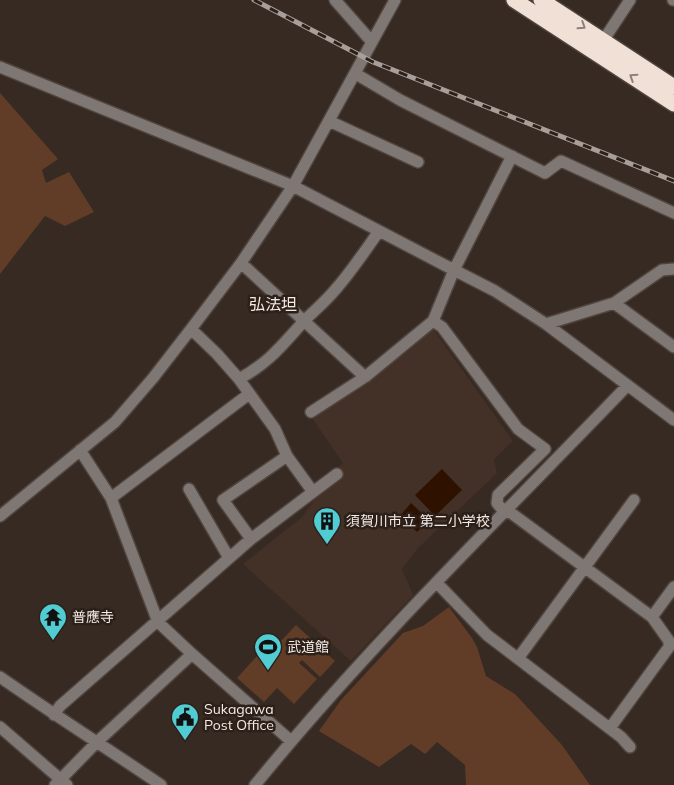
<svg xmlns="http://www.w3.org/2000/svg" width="674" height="785" font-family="Mulish,'Noto Sans JP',sans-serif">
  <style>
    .built { fill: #433127 }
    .green { fill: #613d28 }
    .water { fill: #2f1100 }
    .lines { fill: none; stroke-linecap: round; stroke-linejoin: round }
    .minor-casing { stroke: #50453e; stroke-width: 14 }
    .highway-casing { stroke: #50453e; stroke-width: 18 }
    .minor { stroke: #7e7774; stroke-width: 11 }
    .highway { stroke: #f0e0d6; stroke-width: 15 }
    .rail-casing { stroke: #a99f9a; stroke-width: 5 }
    .rail { stroke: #2c2019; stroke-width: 3; stroke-dasharray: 9; stroke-linecap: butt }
    .oneway { stroke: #8e8078 }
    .labels { text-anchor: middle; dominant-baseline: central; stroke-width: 5; stroke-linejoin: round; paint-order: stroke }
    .poi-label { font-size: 14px; fill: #f3eae6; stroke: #2c2019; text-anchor: start }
    .quarter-label { font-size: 16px; fill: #f3eae6; stroke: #2c2019 }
  </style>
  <rect width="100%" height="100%" fill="#362a23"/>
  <path class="built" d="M 428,322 L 513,441 L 494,459 L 497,473 L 417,549 L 402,569 L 413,595 L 351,661 L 243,564 L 302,517 L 336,469 L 343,463 L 312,418 L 410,350 Z"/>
  <path class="green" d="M 0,93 L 58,159 L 42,170 L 46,183 L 69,172 L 94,212 L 65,226 L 45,216 L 0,274 Z
    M 449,607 L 472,638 L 477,647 L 486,676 L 515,694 L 562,745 L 590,785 L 466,785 L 465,765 L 437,742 L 425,754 L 411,744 L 379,767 L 319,731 L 341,700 L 403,633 L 423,626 Z
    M 296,625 L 335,661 L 320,677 L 302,660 L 299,663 L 317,679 L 294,704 L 277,688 L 264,702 L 237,678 L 275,636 L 284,644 L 281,641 Z"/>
  <path class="water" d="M 442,469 L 462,490 L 435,516 L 415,495 Z
    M 411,503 L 429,520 L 417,532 L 400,516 Z"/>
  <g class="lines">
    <g class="minor-casing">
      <path id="minor" d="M 335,0 L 372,42
        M 673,0 L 674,0
        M 599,47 L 630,0
        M 0,67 L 293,186 L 454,270 L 495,291 L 546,324 L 674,420
        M 356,74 L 400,100 L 545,173 L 561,161 L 674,213
        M 329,121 L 418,162
        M 241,263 L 365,377
        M 614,303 L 674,347
        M 433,321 L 442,327 L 518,429 L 545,449 L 498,495 L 497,503 L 505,513
        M 546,324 L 614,303 L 662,270 L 674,269
        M 239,379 C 270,362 282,345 305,320 C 315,310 326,301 335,290 C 351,272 365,251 379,231
        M 311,412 L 365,377 L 433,321 L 454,270 L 512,156
        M 80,450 L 111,498 L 158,622 L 192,654 L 291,741
        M 189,489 L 229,558
        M 313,492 L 337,474
        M 111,498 L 249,394
        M 507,510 L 652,617 L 669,641 L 669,647 L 610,728
        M 0,516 L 115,422 L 153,378 L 191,329 L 241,263 L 293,186 L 395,0
        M 251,539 L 223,500 L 287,456
        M 437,583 L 487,635 L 621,737 L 630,747
        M 652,617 L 674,587
        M 519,657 L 634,500
        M 0,677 C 53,714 108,749 161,785
        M 54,715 L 60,706 L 251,539 L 313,492 L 287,456 L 275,429 L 239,379 L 217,354 L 191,329
        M 0,727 L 67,785
        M 55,785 L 97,742 L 192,654
        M 255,785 C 370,644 501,517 627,386"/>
    </g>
    <g class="highway-casing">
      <path id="highway" d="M 514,0 L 674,104
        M 541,0 L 674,87"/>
    </g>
    <use href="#minor" class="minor"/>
    <use href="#highway" class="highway"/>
    <g class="rail-casing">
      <path id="rail" d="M 254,0 L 373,62 L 674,181"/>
    </g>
    <use href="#rail" class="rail"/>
  </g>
  <defs><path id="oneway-chevron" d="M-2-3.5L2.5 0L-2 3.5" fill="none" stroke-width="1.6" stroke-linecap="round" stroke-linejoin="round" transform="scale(1.25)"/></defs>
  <g class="oneway">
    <use href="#oneway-chevron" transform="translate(582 26) rotate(33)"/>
    <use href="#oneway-chevron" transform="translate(633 77) rotate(-147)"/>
  </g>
  <defs>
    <g id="building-pin" transform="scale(1.4375)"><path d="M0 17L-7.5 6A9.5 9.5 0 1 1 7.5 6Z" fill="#51ccd3" stroke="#2c2019"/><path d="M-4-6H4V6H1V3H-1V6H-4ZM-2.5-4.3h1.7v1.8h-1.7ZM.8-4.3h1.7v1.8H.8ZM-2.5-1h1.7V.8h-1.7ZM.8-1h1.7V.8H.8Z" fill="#111"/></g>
    <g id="temple-pin" transform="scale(1.4375)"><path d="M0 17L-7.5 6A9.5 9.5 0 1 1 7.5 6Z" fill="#51ccd3" stroke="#2c2019"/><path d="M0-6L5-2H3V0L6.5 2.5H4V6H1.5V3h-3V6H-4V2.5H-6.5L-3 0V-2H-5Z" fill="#111"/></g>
    <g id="stadium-pin" transform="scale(1.4375)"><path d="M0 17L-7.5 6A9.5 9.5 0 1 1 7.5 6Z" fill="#51ccd3" stroke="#2c2019"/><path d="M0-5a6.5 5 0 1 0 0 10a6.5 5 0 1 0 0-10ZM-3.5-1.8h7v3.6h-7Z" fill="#111"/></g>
    <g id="civic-pin" transform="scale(1.4375)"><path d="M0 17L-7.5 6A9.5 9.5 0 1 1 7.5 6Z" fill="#51ccd3" stroke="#2c2019"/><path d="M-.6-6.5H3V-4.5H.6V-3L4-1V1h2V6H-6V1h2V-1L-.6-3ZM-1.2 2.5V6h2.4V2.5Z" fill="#111"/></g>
  </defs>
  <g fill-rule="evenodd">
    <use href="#building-pin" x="327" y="521"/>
    <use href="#temple-pin" x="53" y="617"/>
    <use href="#stadium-pin" x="268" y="647"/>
    <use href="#civic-pin" x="185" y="717"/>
  </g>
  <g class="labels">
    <g class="poi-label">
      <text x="346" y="521">須賀川市立 第二小学校</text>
      <text x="72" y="617">普應寺</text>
      <text x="287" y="647">武道館</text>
      <text x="204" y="709">Sukagawa<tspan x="204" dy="16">Post Office</tspan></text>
    </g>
    <g class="quarter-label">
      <text x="273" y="304">弘法坦</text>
    </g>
  </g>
</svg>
